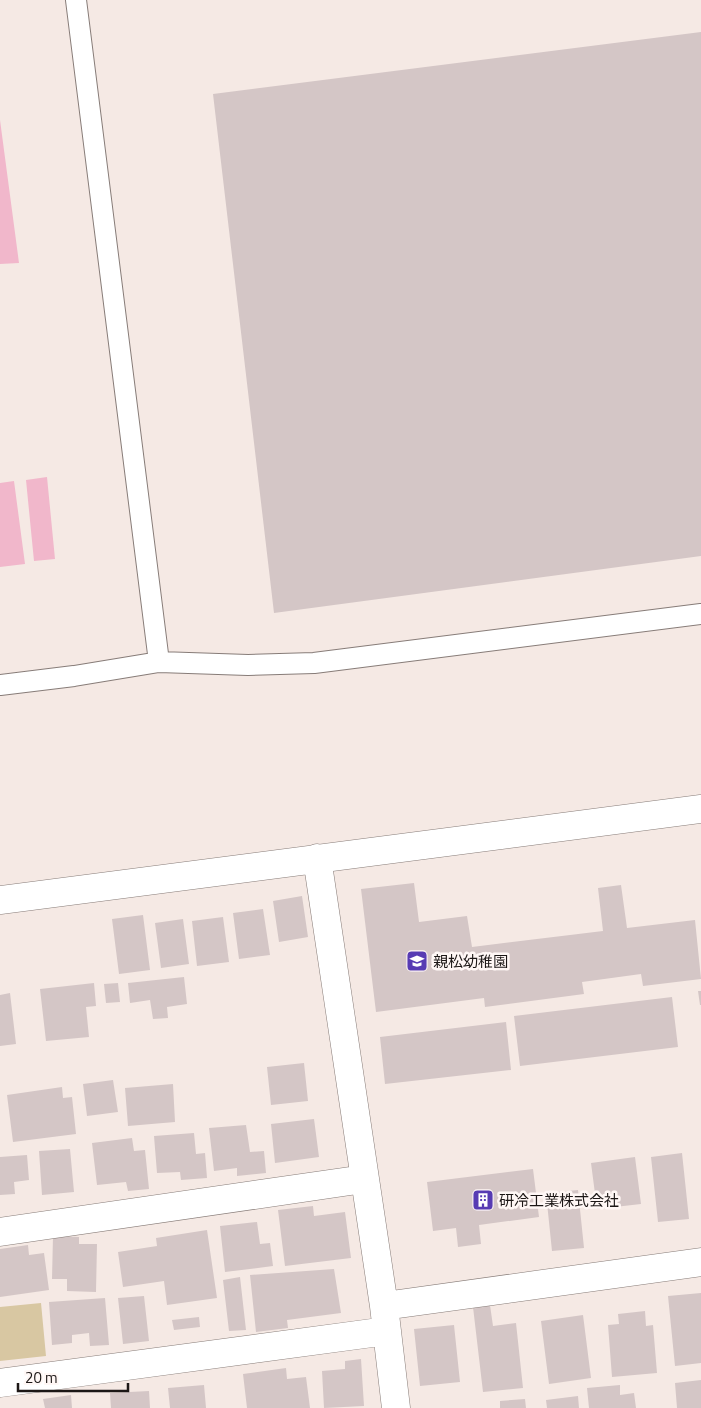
<svg xmlns="http://www.w3.org/2000/svg" width="701" height="1408" font-family="'Titillium Web','Noto Sans JP',sans-serif">
  <style>
    .green { fill: #d8c7a2 }
    .water { fill: #f1b7cb }
    .building { fill: #d4c6c6 }
    .lines { fill: none; stroke-linecap: round; stroke-linejoin: round }
    .service-casing { stroke: #877c78; stroke-width: 22 }
    .minor-casing { stroke: #877c78; stroke-width: 29 }
    .service { stroke: #fff; stroke-width: 20 }
    .minor { stroke: #fff; stroke-width: 28 }
    .labels { text-anchor: middle; dominant-baseline: central; stroke-width: 5; stroke-linejoin: round; paint-order: stroke }
    .poi-label { font-size: 15px; fill: #1c1716; stroke: #fff7f5; text-anchor: start }
  </style>
  <rect width="100%" height="100%" fill="#f5e9e4"/>
  <path class="green" d="M 41,1303 L 46,1356 L 0,1361 L 0,1307 Z"/>
  <path class="water" d="M 0,120 L 19,263 L 0,264 Z
    M 47,477 L 55,559 L 34,561 L 26,480 Z
    M 14,481 L 25,564 L 0,567 L 0,483 Z"/>
  <path class="building" d="M 701,32 L 701,556 L 274,613 L 213,94 Z
    M 414,883 L 419,922 L 467,916 L 472,947 L 603,931 L 598,888 L 621,885 L 627,928 L 695,920 L 701,979 L 643,986 L 641,974 L 582,982 L 584,994 L 485,1007 L 484,998 L 376,1012 L 361,889 Z
    M 302,896 L 308,937 L 279,942 L 273,901 Z
    M 263,909 L 270,955 L 239,959 L 233,913 Z
    M 143,915 L 150,970 L 119,974 L 112,919 Z
    M 223,917 L 229,962 L 197,966 L 192,921 Z
    M 183,919 L 189,964 L 161,968 L 155,923 Z
    M 184,977 L 187,1004 L 167,1007 L 168,1018 L 153,1019 L 150,1000 L 130,1003 L 128,983 Z
    M 94,983 L 96,1006 L 86,1007 L 89,1037 L 46,1041 L 40,989 Z
    M 118,983 L 120,1002 L 106,1003 L 104,984 Z
    M 698,991 L 701,991 L 701,1005 L 700,1005 Z
    M 10,993 L 16,1044 L 0,1046 L 0,995 Z
    M 672,997 L 678,1047 L 520,1066 L 514,1016 Z
    M 506,1022 L 511,1070 L 385,1084 L 380,1037 Z
    M 304,1063 L 308,1101 L 271,1105 L 267,1067 Z
    M 113,1080 L 118,1112 L 87,1116 L 83,1084 Z
    M 173,1084 L 175,1122 L 128,1126 L 125,1088 Z
    M 62,1087 L 63,1098 L 72,1097 L 76,1134 L 13,1142 L 7,1095 Z
    M 314,1119 L 319,1157 L 275,1163 L 271,1124 Z
    M 246,1125 L 250,1152 L 264,1151 L 266,1173 L 237,1176 L 237,1168 L 214,1171 L 209,1128 Z
    M 194,1133 L 196,1154 L 205,1153 L 207,1178 L 181,1180 L 180,1172 L 157,1173 L 154,1136 Z
    M 132,1138 L 134,1151 L 145,1150 L 149,1189 L 128,1191 L 126,1182 L 97,1185 L 92,1143 Z
    M 70,1149 L 74,1192 L 42,1195 L 39,1151 Z
    M 682,1153 L 689,1219 L 658,1222 L 651,1157 Z
    M 27,1155 L 29,1180 L 14,1182 L 15,1194 L 0,1195 L 0,1157 Z
    M 635,1157 L 641,1204 L 597,1209 L 591,1163 Z
    M 533,1169 L 539,1217 L 479,1225 L 481,1244 L 458,1247 L 456,1228 L 433,1231 L 427,1182 Z
    M 578,1190 L 584,1248 L 552,1251 L 546,1193 Z
    M 313,1206 L 314,1216 L 345,1212 L 351,1258 L 285,1266 L 278,1210 Z
    M 257,1222 L 260,1244 L 270,1243 L 273,1266 L 225,1272 L 220,1226 Z
    M 207,1230 L 217,1298 L 167,1305 L 164,1281 L 123,1287 L 118,1252 L 157,1246 L 156,1238 Z
    M 53,1236 L 79,1237 L 79,1244 L 97,1244 L 96,1292 L 67,1291 L 67,1279 L 52,1279 Z
    M 28,1245 L 29,1255 L 44,1253 L 49,1290 L 0,1297 L 0,1249 Z
    M 334,1269 L 341,1313 L 287,1320 L 288,1328 L 256,1332 L 250,1275 Z
    M 240,1277 L 246,1330 L 229,1331 L 223,1280 Z
    M 701,1293 L 701,1363 L 675,1366 L 668,1296 Z
    M 144,1296 L 149,1341 L 123,1344 L 118,1298 Z
    M 105,1298 L 109,1345 L 90,1346 L 89,1333 L 72,1335 L 72,1343 L 52,1345 L 49,1302 Z
    M 490,1305 L 493,1326 L 516,1323 L 523,1388 L 483,1392 L 473,1307 Z
    M 645,1311 L 646,1326 L 653,1325 L 657,1373 L 612,1377 L 608,1325 L 619,1324 L 618,1314 Z
    M 583,1315 L 591,1378 L 549,1384 L 541,1321 Z
    M 199,1317 L 200,1327 L 174,1330 L 172,1320 Z
    M 454,1325 L 460,1382 L 420,1386 L 414,1329 Z
    M 361,1359 L 364,1406 L 324,1408 L 322,1371 L 345,1369 L 345,1361 Z
    M 286,1368 L 287,1379 L 306,1377 L 310,1408 L 247,1408 L 243,1374 Z
    M 701,1380 L 701,1408 L 677,1408 L 675,1383 Z
    M 204,1385 L 206,1408 L 170,1408 L 168,1388 Z
    M 620,1385 L 620,1395 L 634,1393 L 636,1408 L 589,1408 L 587,1388 Z
    M 149,1391 L 150,1408 L 111,1408 L 110,1393 Z
    M 71,1395 L 72,1408 L 45,1408 L 43,1399 Z
    M 578,1396 L 579,1408 L 547,1408 L 546,1400 Z
    M 525,1399 L 526,1408 L 500,1408 L 500,1401 Z"/>
  <g class="lines">
    <g class="service-casing">
      <path id="service" d="M 159,662 L 248,665 L 314,663 L 701,614
        M 0,685 L 74,676 L 159,662 L 76,0"/>
    </g>
    <g class="minor-casing">
      <path id="minor" d="M 317,858 L 384,1306 L 396,1408
        M 0,900 L 701,809
        M 0,1232 L 364,1179
        M 384,1306 L 701,1262
        M 0,1383 L 387,1331"/>
    </g>
    <use href="#service" class="service"/>
    <use href="#minor" class="minor"/>
  </g>
  <defs>
    <g id="school-square" transform="scale(1.125)"><rect x="-9" y="-9" width="18" height="18" rx="4" fill="#573bb3" stroke="#fff7f5"/><path d="M0-5L7-2L0 1L-7-2ZM-4 1L0 2.5L4 1V4Q0 6-4 4Z" fill="#fff"/></g>
    <g id="building-square" transform="scale(1.125)"><rect x="-9" y="-9" width="18" height="18" rx="4" fill="#573bb3" stroke="#fff7f5"/><path d="M-4-6H4V6H1V3H-1V6H-4ZM-2.5-4.3h1.7v1.8h-1.7ZM.8-4.3h1.7v1.8H.8ZM-2.5-1h1.7V.8h-1.7ZM.8-1h1.7V.8H.8Z" fill="#fff"/></g>
  </defs>
  <g fill-rule="evenodd">
    <use href="#school-square" x="417" y="961"/>
    <use href="#building-square" x="483" y="1200"/>
  </g>
  <g class="labels">
    <g class="poi-label">
      <text x="433" y="961">親松幼稚園</text>
      <text x="499" y="1200">研冷工業株式会社</text>
    </g>
  </g>
  <path d="M18 1383v8h110v-8" fill="none" stroke="#1c1716" stroke-width="2.5"/>
  <text x="25" y="1383" font-size="15" fill="#1c1716" stroke="#fff7f5" stroke-width="4" paint-order="stroke">20 m</text>
</svg>
